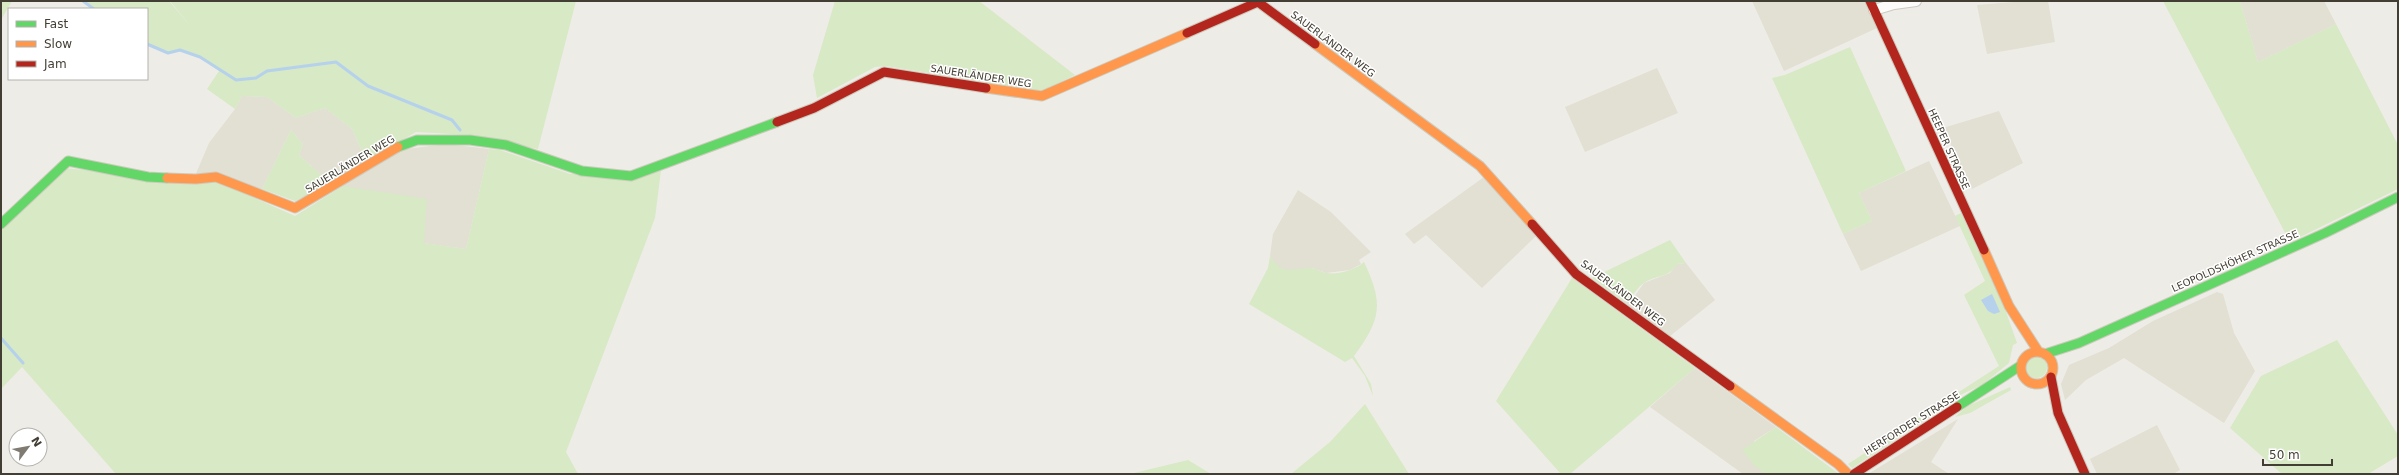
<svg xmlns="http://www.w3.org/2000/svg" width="2399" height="475" font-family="'DejaVu Sans',sans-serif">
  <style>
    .residential { fill: #e2dfd3 }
    .green { fill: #d7e9c5 }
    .water { fill: #b5d1ec }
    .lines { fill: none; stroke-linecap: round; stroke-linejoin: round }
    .stream { stroke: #b5d1ec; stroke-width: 3 }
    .street-casing { stroke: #cccac3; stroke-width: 12 }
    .fast-casing { stroke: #cdcabd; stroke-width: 11 }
    .slow-casing { stroke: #cdcabd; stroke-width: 11 }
    .jam-casing { stroke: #cdcabd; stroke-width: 11 }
    .street { stroke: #fcfcfb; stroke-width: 10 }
    .fast { stroke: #63d668; stroke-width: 9 }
    .slow { stroke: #ff974d; stroke-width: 9 }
    .jam { stroke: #b3261e; stroke-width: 9 }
    .labels { text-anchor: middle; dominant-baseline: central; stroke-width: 3; stroke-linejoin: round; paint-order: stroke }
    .street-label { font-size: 10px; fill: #433e33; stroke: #fff }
  </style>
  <rect width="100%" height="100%" fill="#eeece6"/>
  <path class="residential" d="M 1752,1 L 1864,1 L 1877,28 L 1784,71 Z
    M 2027,1 L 2048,1 L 2055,42 L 1987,54 L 1977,5 Z
    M 2240,1 L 2324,1 L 2336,24 L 2258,62 Z
    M 1657,68 L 1678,113 L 1585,152 L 1565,107 Z
    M 242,96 L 267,97 L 296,118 L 325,108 L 352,129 L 366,161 L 407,149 L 446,144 L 489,149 L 466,249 L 423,243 L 343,186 L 330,183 L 299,155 L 303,144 L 291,130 L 262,189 L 195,176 L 209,143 L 235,109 Z
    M 1999,111 L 2023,163 L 1972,189 L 1943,128 Z
    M 1929,161 L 1960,226 L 1861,271 L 1843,234 L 1872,221 L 1859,193 Z
    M 1484,177 L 1536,236 L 1482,288 L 1426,235 L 1414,244 L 1405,234 Z
    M 1298,190 L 1331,212 L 1371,252 L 1359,260 L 1361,264 L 1350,270 L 1326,273 L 1313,268 L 1288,271 L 1277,267 L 1270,256 L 1273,234 Z
    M 1686,263 L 1715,300 L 1670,336 L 1623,301 L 1634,297 L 1644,283 L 1670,273 L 1677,264 Z
    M 2217,292 L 2223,294 L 2234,333 L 2255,371 L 2224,423 L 2124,358 L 2086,380 L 2065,400 L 2061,384 L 2069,365 L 2109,348 L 2153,321 Z
    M 1695,368 L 1776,427 L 1754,441 L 1751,461 L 1765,474 L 1743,474 L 1650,407 Z
    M 1958,419 L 1931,462 L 1949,474 L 1868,474 Z
    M 2157,425 L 2180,470 L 2173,474 L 2097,474 L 2090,459 Z"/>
  <path class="green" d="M 1,1 L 12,1 L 1,20 Z
    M 85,1 L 169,1 L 193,29 L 170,1 L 576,1 L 538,149 L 471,135 L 416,132 L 366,161 L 352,129 L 325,108 L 296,118 L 267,97 L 242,96 L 235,109 L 207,89 L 219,71 L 202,59 L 183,50 L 170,52 L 147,45 L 147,9 L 96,9 Z
    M 835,1 L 979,1 L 1075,75 L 1042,91 L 886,66 L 875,67 L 817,98 L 813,75 Z
    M 2163,1 L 2240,1 L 2258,62 L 2336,24 L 2398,145 L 2398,189 L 2290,242 Z
    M 1850,47 L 1906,171 L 1859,193 L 1872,221 L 1843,234 L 1772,78 L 1785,75 Z
    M 291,130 L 303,144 L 299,155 L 330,183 L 295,201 L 262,189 Z
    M 489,149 L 500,150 L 570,174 L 661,170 L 655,218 L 566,452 L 578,474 L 116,474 L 22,367 L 1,389 L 1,229 L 62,168 L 219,182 L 295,216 L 343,186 L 427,199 L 424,243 L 466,249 Z
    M 1961,213 L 2005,309 L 2017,343 L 2013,345 L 2009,363 L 1982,385 L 1958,396 L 1930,417 L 1852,468 L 1848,464 L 1999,366 L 1964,295 L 1985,281 L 1955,216 Z
    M 1670,240 L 1686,263 L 1677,264 C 1668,279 1657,274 1644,283 C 1634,290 1636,296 1623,301 L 1592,278 Z
    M 1270,256 C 1284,277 1290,268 1311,268 C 1316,268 1321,272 1326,273 C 1339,275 1355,270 1364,262 C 1384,304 1381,319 1354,356 L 1371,384 L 1373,396 L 1365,376 L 1352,358 L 1345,362 L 1249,304 L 1268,268 Z
    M 1572,278 L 1695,368 L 1570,474 L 1561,474 L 1496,401 Z
    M 2337,340 L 2398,435 L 2398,456 L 2368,474 L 2282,474 L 2230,428 L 2261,376 Z
    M2025 367a11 11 0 1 1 22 0a11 11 0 1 1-22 0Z
    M 2010,387 L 2011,390 L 1970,413 L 1955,417 L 1968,406 Z
    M 1365,404 L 1409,474 L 1291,474 L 1330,442 Z
    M 1776,427 L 1839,474 L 1765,474 L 1753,464 L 1742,450 Z
    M 1188,460 L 1211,474 L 1129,474 L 1130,474 Z"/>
  <path class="water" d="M 1992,294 L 2000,312 L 1994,314 L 1988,311 L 1981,300 Z"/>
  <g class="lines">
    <path class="stream" d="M 83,1 L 94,9
      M 147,44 L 168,53 L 180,50 L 200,57 L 236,80 L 256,78 L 267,71 L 336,62 L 368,86 L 452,120 L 460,130
      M 1,338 L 23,363"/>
    <g class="street-casing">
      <path id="street" d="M 1874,10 L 1894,4 L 1916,1"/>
    </g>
    <g class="fast-casing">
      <path id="fast" d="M 398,147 L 417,140 L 470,140 L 506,145 L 582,171 L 631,176 L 777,122
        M 1,224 L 68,161 L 148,177 L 167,178
        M 2045,354 L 2079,343 L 2325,233 L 2398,197
        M 1957,407 L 2020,366"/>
    </g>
    <g class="slow-casing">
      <path id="slow" d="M 1315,44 L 1480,166 L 1532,224
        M 986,88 L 1042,96 L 1187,33
        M 167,178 L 196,179 L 216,177 L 295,208 L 398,147
        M 1984,250 L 2009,306 L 2038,351
        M2021 368a16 16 0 1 1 32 0a16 16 0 1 1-32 0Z
        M 1730,386 L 1838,464 L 1848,474"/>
    </g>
    <g class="jam-casing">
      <path id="jam" d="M 1870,1 L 1984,250
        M 1187,33 L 1258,2 L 1315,44
        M 777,122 L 814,108 L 884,72 L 986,88
        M 1532,224 L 1576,274 L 1730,386
        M 2051,377 L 2058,413 L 2085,474
        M 1854,474 L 1957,407"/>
    </g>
    <use href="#street" class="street"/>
    <use href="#fast" class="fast"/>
    <use href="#slow" class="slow"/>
    <use href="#jam" class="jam"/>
  </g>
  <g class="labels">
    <g class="street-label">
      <text transform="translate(1333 44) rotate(37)">SAUERLÄNDER WEG</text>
      <text transform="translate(981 76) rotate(9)">SAUERLÄNDER WEG</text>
      <text transform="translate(1949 149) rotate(66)">HEEPER STRASSE</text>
      <text transform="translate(350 164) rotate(-31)">SAUERLÄNDER WEG</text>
      <text transform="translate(2235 261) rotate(-24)">LEOPOLDSHÖHER STRASSE</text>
      <text transform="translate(1623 293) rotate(37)">SAUERLÄNDER WEG</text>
      <text transform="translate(1912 423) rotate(-32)">HERFORDER STRASSE</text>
    </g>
  </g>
  <rect width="2399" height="475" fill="none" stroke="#433e33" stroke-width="4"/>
  <rect x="8" y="8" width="140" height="72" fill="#ffffff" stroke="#b4b2ad"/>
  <rect x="16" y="21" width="20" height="6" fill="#63d668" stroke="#b4b2ad"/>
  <text x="44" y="28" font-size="12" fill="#433e33">Fast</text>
  <rect x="16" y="41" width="20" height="6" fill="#ff974d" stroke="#b4b2ad"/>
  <text x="44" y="48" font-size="12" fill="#433e33">Slow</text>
  <rect x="16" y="61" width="20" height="6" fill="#b3261e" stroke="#b4b2ad"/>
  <text x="44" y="68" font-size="12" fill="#433e33">Jam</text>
  <g transform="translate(28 447) rotate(58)"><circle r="19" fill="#ffffff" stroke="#b4b2ad"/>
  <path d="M0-3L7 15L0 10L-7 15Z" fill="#7f7b72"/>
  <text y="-6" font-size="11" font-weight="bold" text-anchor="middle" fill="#433e33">N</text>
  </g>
  <path d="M2263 459v6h69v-6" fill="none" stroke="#433e33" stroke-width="2"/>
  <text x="2269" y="459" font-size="12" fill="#433e33" stroke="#ffffff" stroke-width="3" paint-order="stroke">50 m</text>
</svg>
